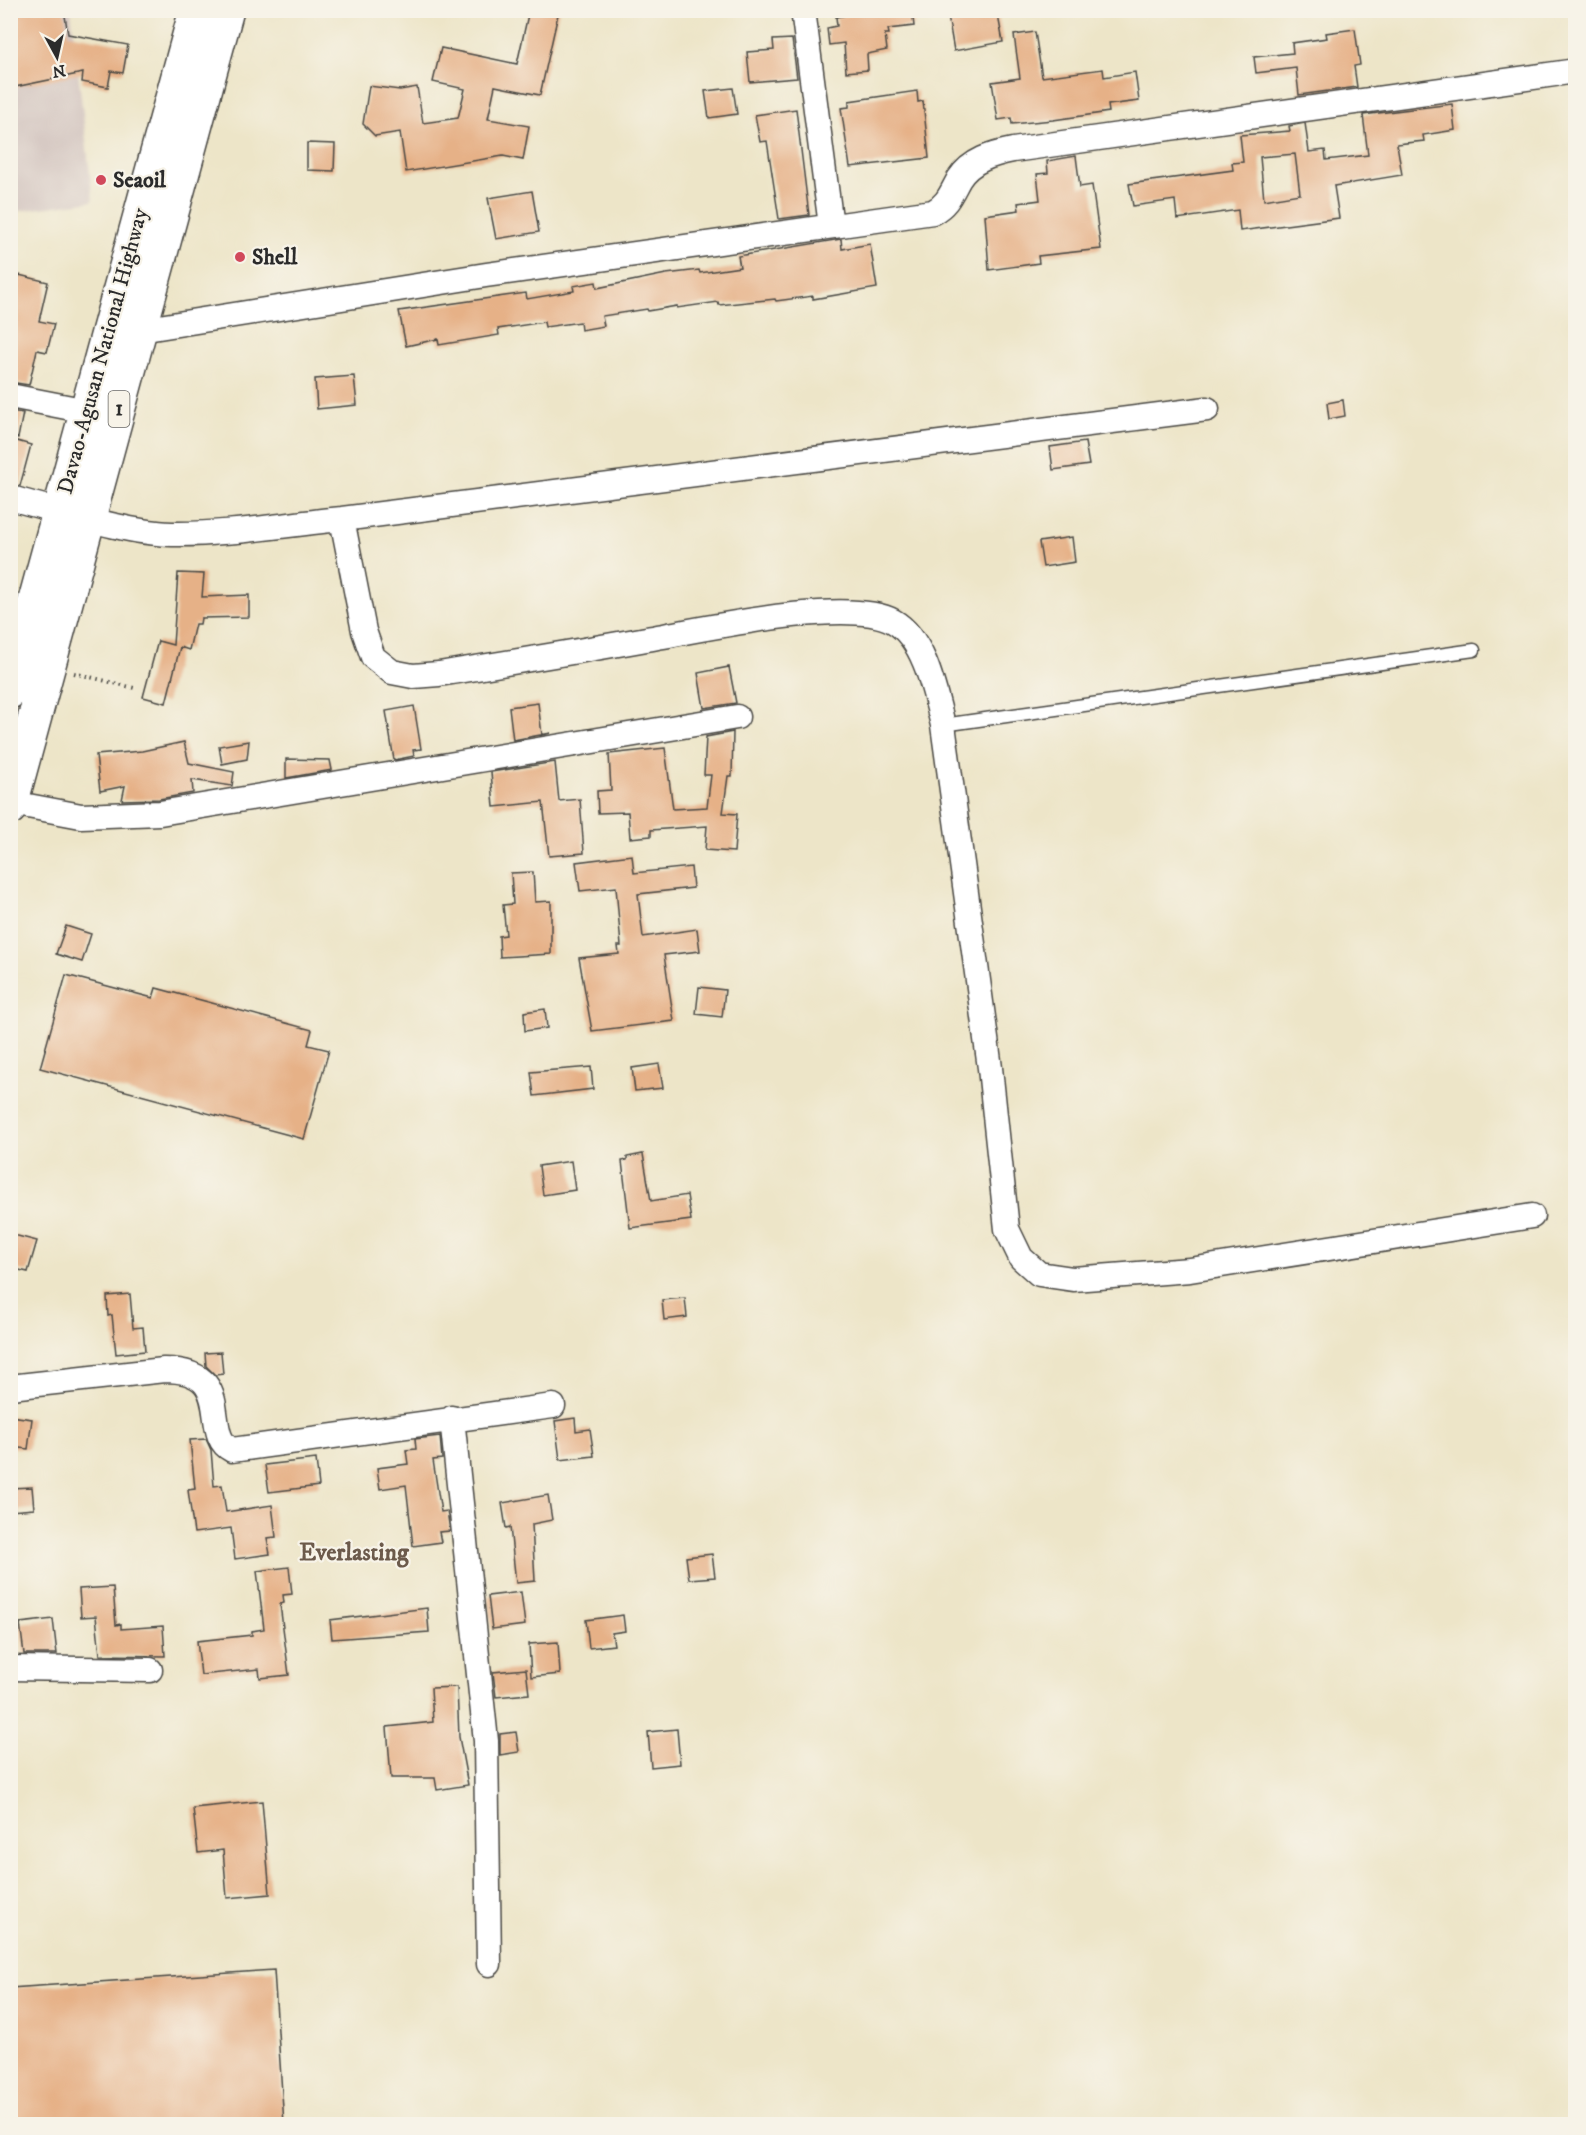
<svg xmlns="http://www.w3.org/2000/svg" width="1586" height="2135" viewBox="0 0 1586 2135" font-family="'IM FELL DW Pica',serif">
	<rect width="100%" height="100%" fill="#f7f3e8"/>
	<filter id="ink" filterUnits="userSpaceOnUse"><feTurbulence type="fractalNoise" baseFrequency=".0167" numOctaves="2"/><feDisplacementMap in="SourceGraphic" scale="12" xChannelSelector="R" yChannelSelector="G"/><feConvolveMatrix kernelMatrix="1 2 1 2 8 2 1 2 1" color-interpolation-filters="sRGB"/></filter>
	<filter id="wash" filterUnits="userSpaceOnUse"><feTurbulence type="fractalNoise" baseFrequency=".008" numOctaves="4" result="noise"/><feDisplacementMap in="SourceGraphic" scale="24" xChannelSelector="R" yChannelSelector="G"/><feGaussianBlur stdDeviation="1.35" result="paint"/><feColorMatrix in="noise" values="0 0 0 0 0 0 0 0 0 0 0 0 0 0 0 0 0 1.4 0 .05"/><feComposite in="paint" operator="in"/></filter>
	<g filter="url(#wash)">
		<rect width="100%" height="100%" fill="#ede5c8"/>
		<path fill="#cfc0bb" d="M10 11H71L93 201 11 212Z"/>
		<g id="blocks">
			<path fill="#e6b187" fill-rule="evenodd" d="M10 10H64L68 34 128 45 123 73 111 71 108 87 82 82 83 73 10 88Z
				M529 10H559L540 95 495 86 488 119 529 126 523 160 503 156 406 172 400 132 375 136 363 124 369 86 400 90 417 87 423 123 458 118 465 89 433 82 441 48 517 64Z
				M873 10H912L914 26 888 29 889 34H885L887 50 867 54 868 70 846 72 844 43 829 45 827 28 837 26 836 17Z
				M947 10H997L1003 42 954 51Z
				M1355 29 1360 65 1354 66 1357 87 1299 95 1296 68 1256 73 1254 57 1293 53 1292 43 1327 38 1326 33Z
				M1035 32 1042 77 1103 69 1104 77 1135 72 1139 101 1108 105 1109 112 1053 120 1012 124 1011 118 998 120 992 82 1020 78 1014 35Z
				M792 39 797 78 750 82 747 52 774 50 773 40Z
				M733 88 737 114 709 118 705 91Z
				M917 91 918 102 923 101 929 158 850 167 841 108 849 107V101Z
				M1452 104 1455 130 1423 135 1424 141 1397 144 1402 175 1334 186 1339 218 1240 231 1238 210 1177 219 1175 200 1133 206 1129 184 1233 170 1232 163 1243 162 1240 135 1290 131 1289 126 1305 123 1309 152 1325 150 1326 160 1368 155 1363 115ZM1295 154 1300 194 1264 200 1260 157Z
				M796 109 809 215 779 219 767 141 760 142 755 115Z
				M307 143 335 144 334 171 307 170Z
				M1076 156 1080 187 1092 185 1101 249 1038 256 1039 263 989 270 985 215 1019 210 1018 203 1040 200 1037 174 1048 173 1047 161Z
				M532 191 539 232 496 239 488 198Z
				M841 239 842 249 870 244 877 288 813 299V296L776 301 775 299 719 305 718 302 677 308V306L648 311 647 309 602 316 604 326 581 330 580 322 545 327 544 322 498 329 499 335 439 345 438 339 406 346 399 311 526 293 527 299 574 291 573 286 596 282 597 288 666 274 699 270 700 273 740 267 738 256Z
				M19 275 48 282 39 321 54 324 47 352 37 350 29 385 10 382V313Z
				M354 376 357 405 317 409 315 379Z
				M1343 400 1345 416 1329 419 1327 403Z
				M10 411 23 413 18 438 10 437Z
				M10 439 31 445 20 486 10 484Z
				M1085 442 1089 465 1053 470 1050 447Z
				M1072 537 1075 562 1043 567 1039 542Z
				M178 573 204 574 202 597 249 595V617L201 618 200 624H195L189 650 180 647 166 703 143 697 158 641 173 645Z
				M729 667 736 703 704 708 698 673Z
				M538 703 542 735 551 733 513 740 509 707Z
				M414 706 421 749 413 750 414 756 394 760 386 711Z
				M733 732 732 776H728L723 813 737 814 734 852 705 850 707 826 651 830V836L630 838 628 812 598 813 597 791 611 790 609 754 665 748 673 809 707 807 711 775H704L706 737Z
				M249 741 247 759 222 764 219 746Z
				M184 742 189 763 234 772 232 786 192 780 193 793 159 799 122 800 125 786 100 791 96 755 142 751Z
				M286 759 330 760 332 770 286 778Z
				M555 762 559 801 580 799 584 853 549 856 543 802 494 807 491 772Z
				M632 855 634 873 691 867 693 888 638 894 643 937 697 929 700 951 664 955 674 1021 592 1031 579 958 619 954 618 946H621L616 887 580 891 576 862Z
				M533 872 535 902 551 901V954L500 957 499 936 506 935 503 905 513 904 511 873Z
				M66 926 91 934 82 962 56 954Z
				M66 975 153 998 156 988 312 1030 308 1045 329 1050 304 1139 40 1068Z
				M699 987 725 990 722 1017 696 1014Z
				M545 1009 547 1028 525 1031 524 1012Z
				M659 1064 663 1088 635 1091 632 1068Z
				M591 1067 593 1089 534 1096 531 1072Z
				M643 1154 651 1201 687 1195 691 1220 630 1228 622 1161 627 1160V1157Z
				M571 1161 575 1190 543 1195 539 1166Z
				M10 1234 37 1241 28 1272 10 1268Z
				M130 1294 133 1328 143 1327 145 1351 116 1354 112 1315 108 1316 107 1296Z
				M685 1298 687 1317 664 1320 662 1300Z
				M221 1352 223 1374 215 1375 206 1366 205 1353Z
				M10 1416 32 1419 28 1449 10 1447Z
				M575 1418 576 1431 590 1429 594 1456 560 1460 555 1421Z
				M440 1436 442 1459 433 1460 441 1512 447 1511 450 1531 439 1532 441 1542 413 1546 406 1485 380 1489 377 1468 408 1464 406 1450 416 1449 415 1439Z
				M206 1439 211 1450 214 1486 222 1485 226 1512 272 1505 276 1537 267 1538 270 1554 235 1559 231 1528 194 1533 188 1490 195 1489 190 1440Z
				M316 1459 319 1486 269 1492 265 1465Z
				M32 1487 34 1509 10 1511V1488Z
				M548 1495 552 1520 532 1524 535 1581 516 1583 510 1527 506 1528 502 1503Z
				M712 1554 715 1577 689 1579 686 1557Z
				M289 1567 292 1594 283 1595 284 1603 280 1604 289 1675 260 1678 259 1669 201 1675 197 1641 252 1635V1631L264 1629 257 1571Z
				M113 1587 116 1625 121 1624V1629L163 1626 165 1656 100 1655 96 1616 81 1617 79 1589Z
				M521 1592 525 1625 492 1629 488 1596Z
				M427 1608 429 1632 332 1639 330 1620Z
				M623 1615 625 1631 612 1633 614 1645 589 1648 586 1620Z
				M53 1619 57 1654H24L20 1623Z
				M558 1642 560 1674 531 1677 529 1644Z
				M526 1669 529 1694 496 1697 493 1672Z
				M457 1687 459 1737 468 1785 437 1790 435 1778H391L387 1727 433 1722 431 1688Z
				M677 1729 680 1764 651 1767 648 1732Z
				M516 1732 519 1752 500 1755V1734Z
				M262 1801 270 1894 227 1898 223 1850 198 1853 193 1808Z
				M274 1970 284 2124H10V1988Z"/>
		</g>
	</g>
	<g filter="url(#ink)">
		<use href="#blocks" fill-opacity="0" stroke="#484743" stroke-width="1.5"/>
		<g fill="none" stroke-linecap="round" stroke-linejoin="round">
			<g stroke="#484743" stroke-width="15">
				<path id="lane" d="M943 725 1474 650"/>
			</g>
			<g stroke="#484743" stroke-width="27">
				<path id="street" d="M803 10 831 226
					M128 327 140 330 486 275 933 212C948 204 951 193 959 179 971 160 993 154 1013 150L1576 71
					M10 396 87 411
					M10 498C58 510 125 533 172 534 228 535 287 524 342 519L1207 409
					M342 519 364 631 373 657 392 672 413 676 439 674C507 663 574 652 641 640 696 631 847 596 893 621 925 639 935 693 943 725L990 1068 1007 1229 1021 1258 1039 1274 1073 1279 1190 1270 1532 1216
					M12 803 81 816 160 813 737 717
					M10 1387 164 1370C239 1370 199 1434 232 1450L553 1406
					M452 1418 486 1741 489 1964
					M10 1668 150 1670"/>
			</g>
			<g stroke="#484743" stroke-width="36">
				<path id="highway" d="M10 692 196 10
					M10 808 227 10"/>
			</g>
			<path stroke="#484743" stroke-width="4" stroke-dasharray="1.5 4.5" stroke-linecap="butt" d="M74 673 134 688"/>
			<use href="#lane" stroke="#fff" stroke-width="12"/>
			<use href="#street" stroke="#fff" stroke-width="24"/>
			<use href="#highway" stroke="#fff" stroke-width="33"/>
		</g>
	</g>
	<g fill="#d1495b" stroke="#f7f3e8" stroke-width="2">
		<circle cx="101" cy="180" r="6"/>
		<circle cx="240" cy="257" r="6"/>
	</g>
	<g text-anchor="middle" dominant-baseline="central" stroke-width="4.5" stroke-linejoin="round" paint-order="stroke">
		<rect fill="#f7f3e8" stroke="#686764" stroke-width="1.5" x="108.5" y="391" width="21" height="36" rx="4.5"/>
		<g font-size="21" font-weight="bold" fill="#2b2b2b">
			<text x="119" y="409">1</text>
		</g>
		<g font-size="22" font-weight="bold" fill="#2b2b2b" stroke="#f7f3e8" text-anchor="start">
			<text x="113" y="180">Seaoil</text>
			<text x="252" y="257">Shell</text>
		</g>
		<g font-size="22" fill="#2b2b2b" stroke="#f7f3e8">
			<text transform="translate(103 351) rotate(-75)">Davao-Agusan National Highway</text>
		</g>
		<g font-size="24" font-weight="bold" fill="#6c5a4b" stroke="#f7f3e8">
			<text x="354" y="1553">Everlasting</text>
		</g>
	</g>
	<rect width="1586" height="2135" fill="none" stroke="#f7f3e8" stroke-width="36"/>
	<g transform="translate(57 57) rotate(172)" stroke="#f7f3e8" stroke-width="4.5" paint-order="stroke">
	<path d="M0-4.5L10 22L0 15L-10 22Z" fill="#2b2b2b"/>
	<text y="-9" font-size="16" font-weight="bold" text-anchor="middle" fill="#2b2b2b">N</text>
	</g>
</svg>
